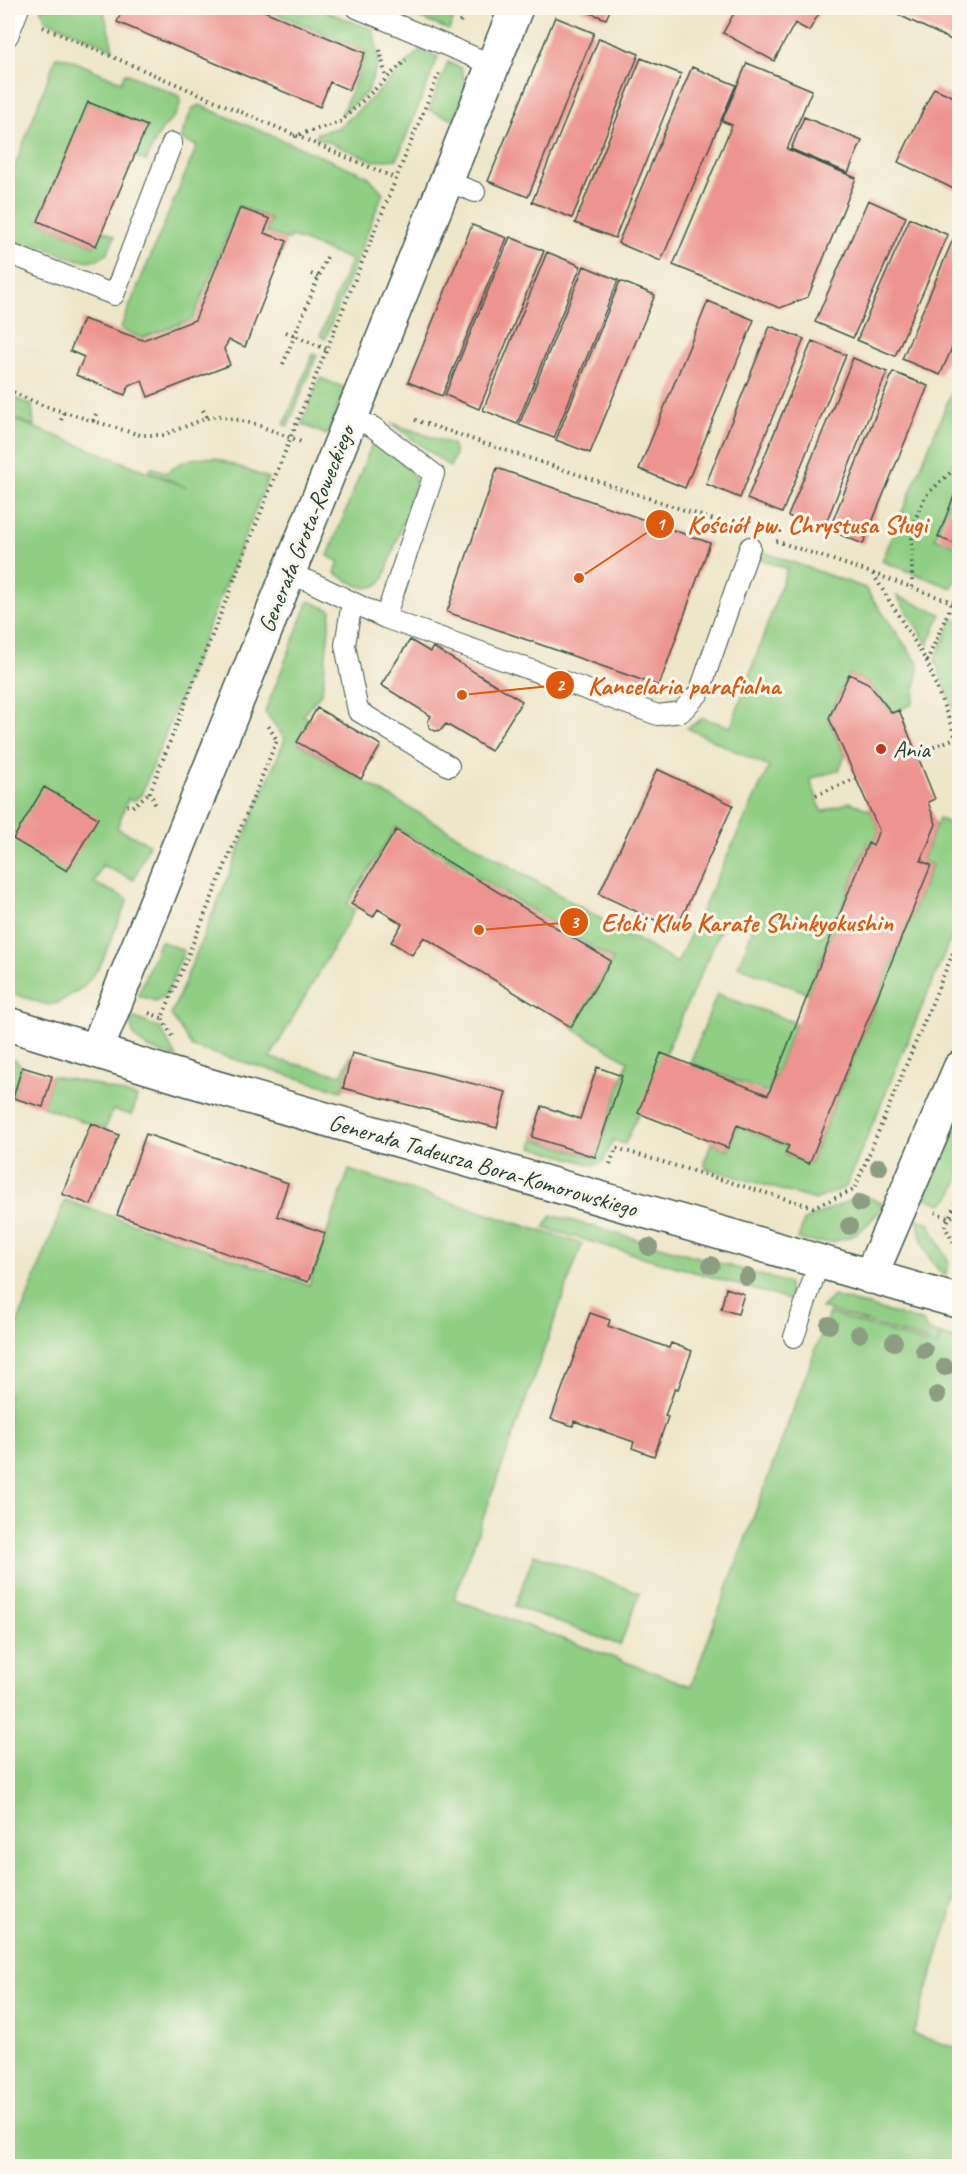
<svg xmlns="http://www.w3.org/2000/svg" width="967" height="2174" viewBox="0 0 967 2174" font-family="Caveat,sans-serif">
	<rect width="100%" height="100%" fill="#fbf7ec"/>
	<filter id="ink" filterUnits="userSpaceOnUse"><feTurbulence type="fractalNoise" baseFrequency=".0167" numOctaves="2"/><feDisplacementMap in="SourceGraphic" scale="12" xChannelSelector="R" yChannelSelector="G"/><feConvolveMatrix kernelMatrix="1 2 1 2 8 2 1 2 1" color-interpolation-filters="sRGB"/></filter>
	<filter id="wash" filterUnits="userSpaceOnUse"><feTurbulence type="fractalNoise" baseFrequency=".008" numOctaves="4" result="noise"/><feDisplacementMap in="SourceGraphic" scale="24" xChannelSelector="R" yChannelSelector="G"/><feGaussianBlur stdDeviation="1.35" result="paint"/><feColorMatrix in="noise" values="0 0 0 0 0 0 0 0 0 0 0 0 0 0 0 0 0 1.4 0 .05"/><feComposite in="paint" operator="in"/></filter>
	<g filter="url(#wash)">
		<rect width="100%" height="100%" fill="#eee6c9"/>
		<path fill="#90ce84" stroke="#58865c" stroke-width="1.5" d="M40 8H103L113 49 46 20Z
			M267 8H318L373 30 379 60 367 92 341 115 367 52 266 9Z
			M395 8H458L449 30Z
			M420 50 438 57 397 159 374 161 316 137 317 133 340 127 372 98Z
			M56 57 67 58 121 82 125 73 179 96C184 114 167 121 159 134 154 142 150 152 146 161L133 156 146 126 88 102 38 221 95 246 102 230 115 236C112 241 110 249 107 253 91 272 53 250 35 243L32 250 8 239V185Z
			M448 62 461 68 467 87 454 120 429 110Z
			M199 105 368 176 383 193 325 339 320 336 351 260 291 236 289 240 266 232 271 219 239 206 193 319 142 338 120 329 197 146 180 139 192 109Z
			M313 354 317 355 288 426 284 425Z
			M959 374V480L935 538 959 547V569L952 588 882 561Z
			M320 378 345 388 327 435 302 424Z
			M8 395 32 405 34 426 8 416Z
			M8 417 186 487 149 471 151 467 167 473C180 460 197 456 215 458L268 478 141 795 133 801 128 799 117 828 149 844 134 880 102 865 94 883 128 899 100 966 83 987 58 1003 48 1005 8 992Z
			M391 423 452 444 455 454 450 467Z
			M372 444C388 448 412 466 416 483L384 578C370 598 351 582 335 573L339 562 328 556Z
			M760 551 865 588 919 665 913 704 892 713 869 683 849 674 828 718 845 756 839 770 810 779 822 812 850 802 870 810 879 830 873 845 867 843 808 993 738 966 753 929 726 917 625 1144 613 1140 603 1162 593 1165 532 1147 534 1139 596 1158 628 1061 572 1028 613 960 396 827 347 905 355 909 270 1058 341 1075 352 1053 342 1091 192 1047 171 1015 285 739 265 712 309 601 331 610 322 692 303 715 310 720 298 743 677 963 769 767 687 728 703 718 731 727 787 569 759 559Z
			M897 596 941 614 928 645Z
			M953 619 959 621V724L935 660Z
			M939 818 959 830V919L846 1187 815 1200 706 1168 704 1162 712 1143 728 1150 738 1126 787 1146 785 1154 810 1164 932 865 922 860Z
			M160 941 184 951 166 995 155 1001 138 995Z
			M717 994 796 1023 768 1093 690 1063Z
			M130 1016 160 1028 177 1058C152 1050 130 1047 130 1016Z
			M8 1058 15 1060 22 1067 13 1098 8 1096Z
			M52 1076 89 1083 137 1097 132 1115 113 1110 105 1129 43 1107Z
			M955 1124 959 1126C960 1150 966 1191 941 1204L924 1197Z
			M349 1170 582 1244 454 1599 691 1686 829 1313 937 1347 941 1335 959 1340V1889L913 2034 959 2049V2166H8V1348L65 1200 309 1285Z
			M863 1195 884 1204C862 1237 837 1249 798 1239L804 1220Z
			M552 1215 789 1283 790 1300 544 1228Z
			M918 1219 930 1224 949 1263 945 1276C927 1260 920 1243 918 1219Z
			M833 1296 923 1322 928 1331 940 1335 937 1344 821 1308Z
			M534 1554 640 1593 620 1645 515 1606Z"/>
		<g id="blocks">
			<path fill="#ed9490" d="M123 8H257L365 53 349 90 330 82 320 107 117 22Z
				M577 8H611L606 19Z
				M737 8H822L809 31 795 23 774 61 723 33Z
				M884 8H960V44Z
				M555 17 594 33 528 197 488 181Z
				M599 38 639 54 572 218 532 202Z
				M641 58 681 74 615 238 575 223Z
				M747 63 812 90 787 149 856 178 808 297 780 308 673 265 732 125 722 121Z
				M692 67 736 85 661 261 618 243Z
				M934 88 956 98 960 92V192L898 162Z
				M88 102 147 126 96 246 38 221Z
				M804 117 862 141 848 173 791 149Z
				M868 200 906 217 853 338 815 322Z
				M240 208 270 219 264 233 287 241 245 347 229 340 224 349 230 365 148 397 142 381 129 385 125 395 76 375 84 357 70 351 83 319 143 340 195 320Z
				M910 218 948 235 895 356 857 340Z
				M472 225 507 238 442 396 408 382Z
				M510 237 544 251 479 409 445 395Z
				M954 237 960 239V330L940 375 902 359Z
				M547 252 581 266 517 424 483 410Z
				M584 266 618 280 554 438 519 425Z
				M620 281 655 295 590 453 556 440Z
				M708 301 754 320 685 488 639 469Z
				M770 326 804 339 740 498 706 484Z
				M812 341 846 355 782 513 747 499Z
				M853 358 887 372 823 530 788 516Z
				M893 372 928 386 863 544 829 530Z
				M497 468 710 543 659 686 447 612Z
				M959 483H960V546L938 537Z
				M410 640 430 652 433 647 522 701 491 751 446 724 441 730 435 731 429 727 428 721 431 716 381 685Z
				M849 674 868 683 892 713 899 710 935 799 928 802 936 824 921 861 931 865 809 1164 785 1153 789 1146 737 1125 728 1148 638 1113 661 1053 768 1095 868 843 873 846 879 830 829 718Z
				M317 708 381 745 361 779 297 742Z
				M657 769 733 805 676 930 599 894Z
				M44 787 98 818 67 871 13 839Z
				M396 830 611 961 571 1027 424 937 412 955 391 942 402 924 378 909 373 917 351 904Z
				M352 1053 506 1092 497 1128 343 1088Z
				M22 1067 52 1076 43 1107 13 1098Z
				M597 1067 622 1076 595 1157 532 1137 542 1106 580 1119Z
				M91 1123 119 1135 91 1205 62 1194Z
				M146 1134 288 1183 277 1216 325 1233 308 1282 117 1215Z
				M726 1288 744 1294 738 1314 721 1309Z
				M590 1313 610 1320 608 1326 669 1348 671 1343 692 1351 678 1389 675 1388 665 1416 668 1417 654 1456 632 1448 634 1442 574 1421 573 1426 551 1419Z"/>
		</g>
	</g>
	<g filter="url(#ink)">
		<use href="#blocks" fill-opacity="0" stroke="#3e564a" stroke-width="1.5"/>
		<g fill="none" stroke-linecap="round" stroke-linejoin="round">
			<g stroke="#3e564a" stroke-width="22">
				<path id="service" d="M357 8 493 65
					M8 36 19 8
					M446 181 475 192
					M8 253 114 295 172 143
					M351 418 373 427 434 474 385 618
					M288 574 311 582 385 618 658 715 681 712 699 693 750 547
					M352 602 345 645 358 711 449 766
					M794 1337 819 1262"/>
			</g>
			<g stroke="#3e564a" stroke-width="36">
				<path id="minor" d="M8 1024 190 1080 960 1302
					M96 1051 516 8
					M870 1277 960 1068"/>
			</g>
			<path stroke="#3e564a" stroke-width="4" stroke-dasharray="1.5 4.5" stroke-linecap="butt" d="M460 22 466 8
				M43 27 395 178
				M380 50 386 78
				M294 136 340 122 406 60
				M311 274 318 277
				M286 332 326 349
				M283 364 328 254
				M8 390 44 406 140 435H163L207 418 220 416 255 424 304 443
				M203 410 207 418
				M61 420 64 412
				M415 420 732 526
				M93 421 97 412
				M776 541 872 573 960 605
				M873 574 927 662 960 749
				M912 587V527L925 496 960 464
				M927 661 952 603
				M917 754 960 736
				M816 795 857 778
				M155 804 150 792 278 469 439 73
				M127 805 132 807 150 792
				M149 1013 162 1018
				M172 1036 162 1018 277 740 267 724
				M610 1164 616 1148 813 1207 854 1190 960 936
				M960 1192 945 1227 957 1248 960 1249
				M935 1212 948 1218 960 1213"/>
			<use href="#service" stroke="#fff" stroke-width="20"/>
			<use href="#minor" stroke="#fff" stroke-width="33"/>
		</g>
		<g fill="#8c9d82">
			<circle cx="879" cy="1167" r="9"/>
			<circle cx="860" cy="1203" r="9"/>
			<circle cx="849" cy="1226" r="9"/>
			<circle cx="649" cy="1247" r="9"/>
			<circle cx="711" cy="1265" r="9"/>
			<circle cx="747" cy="1277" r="9"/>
			<circle cx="829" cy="1325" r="9"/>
			<circle cx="859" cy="1334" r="9"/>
			<circle cx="894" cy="1342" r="9"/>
			<circle cx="924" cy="1350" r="9"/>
			<circle cx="945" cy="1367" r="9"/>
			<circle cx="937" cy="1395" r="9"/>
		</g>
	</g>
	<circle fill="#c8321e" stroke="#fbf7ec" stroke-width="2" cx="881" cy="749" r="6"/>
	<g text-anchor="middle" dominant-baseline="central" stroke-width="6" stroke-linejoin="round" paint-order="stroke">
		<g font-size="24" fill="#1f3d34" stroke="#fbf7ec">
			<text transform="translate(306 529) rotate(-68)">Generała Grota-Roweckiego</text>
			<text transform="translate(483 1165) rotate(16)">Generała Tadeusza Bora-Komorowskiego</text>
		</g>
		<g font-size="24" fill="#1f3d34" stroke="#fbf7ec" text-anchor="start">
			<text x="893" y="749">Ania</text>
		</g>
	</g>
	<path fill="none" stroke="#de580e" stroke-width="2" d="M579 578L660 524M462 695L560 685M479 930L574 922"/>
	<g fill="#de580e" stroke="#fbf7ec" stroke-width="2">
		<circle cx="579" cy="578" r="6"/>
		<circle cx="462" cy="695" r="6"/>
		<circle cx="479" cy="930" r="6"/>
		<circle cx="660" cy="524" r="15"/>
		<circle cx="560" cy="685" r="15"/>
		<circle cx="574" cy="922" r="15"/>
	</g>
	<g font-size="18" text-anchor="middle" font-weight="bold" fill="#fff">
		<text x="660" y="530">1</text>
		<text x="560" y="691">2</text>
		<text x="574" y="928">3</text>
	</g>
	<g font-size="26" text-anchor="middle" font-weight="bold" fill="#de580e" stroke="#fbf7ec" stroke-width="6" stroke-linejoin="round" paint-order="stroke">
		<text x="807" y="533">Kościół pw. Chrystusa Sługi</text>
		<text x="684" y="694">Kancelaria parafialna</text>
		<text x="747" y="931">Ełcki Klub Karate Shinkyokushin</text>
	</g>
	<rect width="967" height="2174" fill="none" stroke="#fbf7ec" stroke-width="30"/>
</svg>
